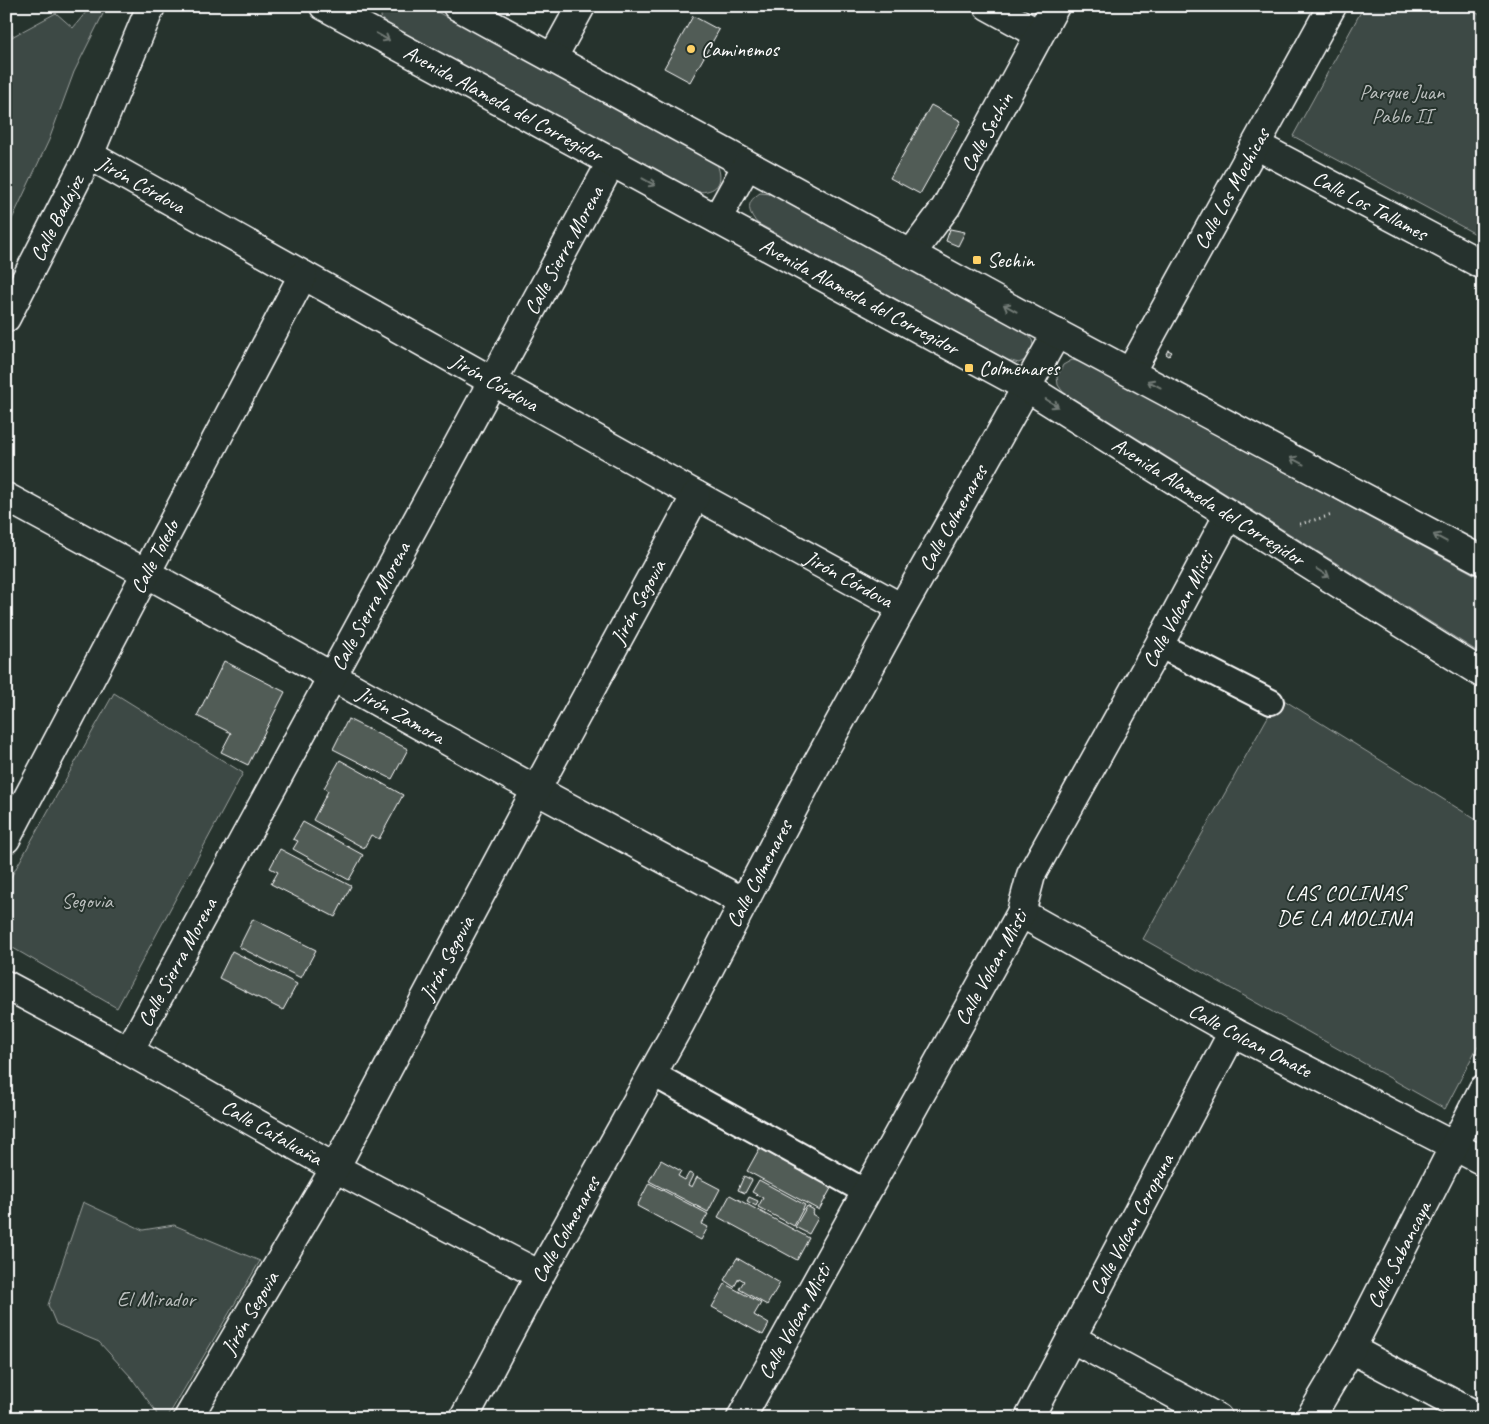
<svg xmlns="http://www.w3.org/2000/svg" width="1489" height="1424" viewBox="0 0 1489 1424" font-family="Caveat,sans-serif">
	<rect width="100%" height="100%" fill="#26332d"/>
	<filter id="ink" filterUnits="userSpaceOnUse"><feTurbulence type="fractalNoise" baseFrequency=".02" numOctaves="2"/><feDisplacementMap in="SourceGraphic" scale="10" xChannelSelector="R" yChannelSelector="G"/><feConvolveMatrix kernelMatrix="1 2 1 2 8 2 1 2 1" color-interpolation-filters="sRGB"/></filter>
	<g filter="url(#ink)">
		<path fill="#3e4944" stroke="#9ea4a2" d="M91 6H107L74 72 49 140 6 232V40L56 13 73 28Z
			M382 6H426L595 96 717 164C725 184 716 192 697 192L387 24 381 17Z
			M1364 6H1464L1483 16V238L1293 136Z
			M760 193 771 194 1026 332 1032 340 1034 349 1029 358 1019 363 1007 360 757 223C747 210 746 202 760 193Z
			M1072 360 1081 362 1483 579V655L1063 392 1058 385 1057 377 1063 365Z
			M114 693 243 773 117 1008 6 944V886Z
			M1279 697 1483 824V1036L1445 1109 1143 939Z
			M83 1202 143 1230 174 1225 260 1261 167 1418H157L156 1412 131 1377 99 1342 56 1324 48 1305Z"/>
		<path fill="#515c57" stroke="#fff" d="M693 16 719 30 690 82 664 68Z
			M931 105 961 121 920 194 890 178Z
			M950 229 965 232 958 246 946 241Z
			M1168 350 1172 352 1169 356 1166 354Z
			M224 661 285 692 248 765 221 752 231 733 197 716Z
			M348 719 408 749 392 779 333 749Z
			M340 760 403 795 379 839 371 835 364 848 313 820 328 791 324 788Z
			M303 822 363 855 349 880 293 849 298 841 293 839Z
			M280 849 351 886 335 917 271 884 278 872 270 868Z
			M253 919 316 950 301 978 239 947Z
			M232 951 297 984 283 1010 219 978Z
			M762 1144 834 1183 819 1210 747 1171Z
			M661 1160 681 1171 678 1176 685 1180 689 1173 693 1175 688 1185 692 1187 697 1177 720 1189 708 1212 649 1181Z
			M744 1176 752 1180 745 1193 738 1190Z
			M759 1180 805 1205 794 1226 758 1207 763 1198 752 1192Z
			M649 1183 708 1214 702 1224 708 1227 701 1240 637 1206Z
			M730 1195 809 1238 797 1260 718 1217Z
			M749 1197 758 1201 756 1206 747 1201Z
			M807 1206 814 1210 812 1214 818 1218 809 1234 795 1227Z
			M737 1258 780 1283 767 1305 739 1289 744 1281 739 1278 734 1287 724 1280Z
			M725 1284 761 1303 754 1315 769 1324 763 1335 712 1307Z"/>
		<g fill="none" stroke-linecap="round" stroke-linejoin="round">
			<g stroke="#fff" stroke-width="28">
				<path id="pedestrian" d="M1159 645 1271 702
					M653 1074 866 1192"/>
			</g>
			<g stroke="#fff" stroke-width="31">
				<g id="minor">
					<path d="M988 6 1039 34"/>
					<path d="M553 57 581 6"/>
					<path id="s1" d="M1256 145 1483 265"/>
					<path id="s2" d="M89 155 696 495 902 608"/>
					<path id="s3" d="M911 254 946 207 1055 6"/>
					<path id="s4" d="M6 318 89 155 151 6"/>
					<path id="s5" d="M1131 371 1332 6"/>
					<path id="s6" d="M6 497 146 573 536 790 744 902"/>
					<path id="s7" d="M6 839 303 275"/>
					<path id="s8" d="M1021 913 1233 1032 1483 1161"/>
					<path id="s9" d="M6 985 129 1051 335 1168 540 1275"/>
					<path id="s10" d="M129 1051 612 161"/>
					<path d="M1071 1338 1218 1418"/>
					<path d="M1351 1349 1481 1418"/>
					<path id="s11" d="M188 1418 335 1168 536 790 696 495"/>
					<path id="s12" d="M464 1418 540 1275 680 1024 807 782 902 608 1057 333"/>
					<path id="s13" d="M741 1418 1021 913 1031 875 1159 645 1229 514"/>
					<path id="s14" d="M1029 1418 1233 1032"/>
					<path id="s15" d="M1310 1418 1351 1349 1483 1089"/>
				</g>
			</g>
			<g stroke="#fff" stroke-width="31">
				<g id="secondary">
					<path id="s16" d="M324 6 1028 388 1483 674"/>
					<path d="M457 6 1028 318 1483 561"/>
					<path d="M717 219 747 165"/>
				</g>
			</g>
			<path stroke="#fff" stroke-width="3" stroke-dasharray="1 4" stroke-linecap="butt" d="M1300 524 1332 515"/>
			<use href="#pedestrian" stroke="#26332d" stroke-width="24"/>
			<use href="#minor" stroke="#26332d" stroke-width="28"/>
			<use href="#secondary" stroke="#26332d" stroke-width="28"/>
		</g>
		<defs><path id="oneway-shaft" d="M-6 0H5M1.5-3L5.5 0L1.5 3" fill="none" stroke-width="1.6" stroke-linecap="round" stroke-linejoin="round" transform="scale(1.25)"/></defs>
		<g stroke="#727a76">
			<use href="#oneway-shaft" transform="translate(383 37) rotate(29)"/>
			<use href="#oneway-shaft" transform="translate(649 182) rotate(29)"/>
			<use href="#oneway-shaft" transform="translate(1010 308) rotate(-151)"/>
			<use href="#oneway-shaft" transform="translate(1154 384) rotate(-152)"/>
			<use href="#oneway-shaft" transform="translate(1052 403) rotate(32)"/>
			<use href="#oneway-shaft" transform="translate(1297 461) rotate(-152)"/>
			<use href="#oneway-shaft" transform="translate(1440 538) rotate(-152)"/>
			<use href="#oneway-shaft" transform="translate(1323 573) rotate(32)"/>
		</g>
	</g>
	<g fill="#ffd166" stroke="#26332d" stroke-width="2">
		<circle cx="691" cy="49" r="5"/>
		<rect x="972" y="255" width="10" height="10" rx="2.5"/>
		<rect x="964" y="363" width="10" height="10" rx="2.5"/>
	</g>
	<g text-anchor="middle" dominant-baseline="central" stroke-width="4" stroke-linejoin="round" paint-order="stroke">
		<g font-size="21" fill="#fff" stroke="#26332d" text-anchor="start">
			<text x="701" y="49">Caminemos</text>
			<text x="987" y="260">Sechin</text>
			<text x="979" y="368">Colmenares</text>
		</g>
		<g font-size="21" fill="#bbbfbe" stroke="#26332d">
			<text x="1402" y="92">Parque Juan<tspan x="1402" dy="24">Pablo II</tspan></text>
			<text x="87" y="901">Segovia</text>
			<text x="156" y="1299">El Mirador</text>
		</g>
		<g font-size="21" fill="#fff" stroke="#26332d">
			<text stroke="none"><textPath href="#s16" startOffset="204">Avenida Alameda del Corregidor</textPath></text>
			<text stroke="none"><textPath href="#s3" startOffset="144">Calle Sechin</textPath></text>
			<text stroke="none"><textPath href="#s2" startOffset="60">Jirón Córdova</textPath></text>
			<text stroke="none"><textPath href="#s5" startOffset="208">Calle Los Mochicas</textPath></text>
			<text stroke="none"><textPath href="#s1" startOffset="129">Calle Los Tallames</textPath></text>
			<text stroke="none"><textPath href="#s4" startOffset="112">Calle Badajoz</textPath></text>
			<text stroke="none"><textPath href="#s10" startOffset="911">Calle Sierra Morena</textPath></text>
			<text stroke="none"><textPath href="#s16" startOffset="609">Avenida Alameda del Corregidor</textPath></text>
			<text stroke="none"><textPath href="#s2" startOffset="465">Jirón Córdova</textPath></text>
			<text stroke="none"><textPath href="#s16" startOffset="1014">Avenida Alameda del Corregidor</textPath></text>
			<text stroke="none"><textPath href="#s12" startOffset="1024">Calle Colmenares</textPath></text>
			<text stroke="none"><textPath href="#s7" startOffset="319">Calle Toledo</textPath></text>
			<text stroke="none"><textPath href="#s2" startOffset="870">Jirón Córdova</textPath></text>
			<text stroke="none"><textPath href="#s11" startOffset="932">Jirón Segovia</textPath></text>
			<text stroke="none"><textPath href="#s10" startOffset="506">Calle Sierra Morena</textPath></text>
			<text stroke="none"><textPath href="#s13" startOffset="920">Calle Volcan Misti</textPath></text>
			<text stroke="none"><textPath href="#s6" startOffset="451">Jirón Zamora</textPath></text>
			<text stroke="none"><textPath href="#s12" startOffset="619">Calle Colmenares</textPath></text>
			<text stroke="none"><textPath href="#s11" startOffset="528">Jirón Segovia</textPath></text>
			<text stroke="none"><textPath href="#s10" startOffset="101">Calle Sierra Morena</textPath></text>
			<text stroke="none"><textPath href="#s13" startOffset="515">Calle Volcan Misti</textPath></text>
			<text stroke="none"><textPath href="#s8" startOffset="262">Calle Colcan Omate</textPath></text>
			<text stroke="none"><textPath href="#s9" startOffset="304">Calle Cataluaña</textPath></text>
			<text stroke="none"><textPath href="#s14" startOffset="219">Calle Volcan Coropuna</textPath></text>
			<text stroke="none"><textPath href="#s12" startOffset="214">Calle Colmenares</textPath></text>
			<text stroke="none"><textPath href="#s15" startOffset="186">Calle Sabancaya</textPath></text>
			<text stroke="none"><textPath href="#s11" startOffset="122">Jirón Segovia</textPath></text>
			<text stroke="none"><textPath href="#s13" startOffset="110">Calle Volcan Misti</textPath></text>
		</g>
		<g font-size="22" letter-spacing="1" fill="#fff" stroke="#26332d">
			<text x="1345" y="893">LAS COLINAS<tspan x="1345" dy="25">DE LA MOLINA</tspan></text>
		</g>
	</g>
	<rect width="1489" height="1424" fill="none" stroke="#26332d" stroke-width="25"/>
	<rect x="12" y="12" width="1464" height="1399" fill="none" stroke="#fff" stroke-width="2" filter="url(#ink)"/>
</svg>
